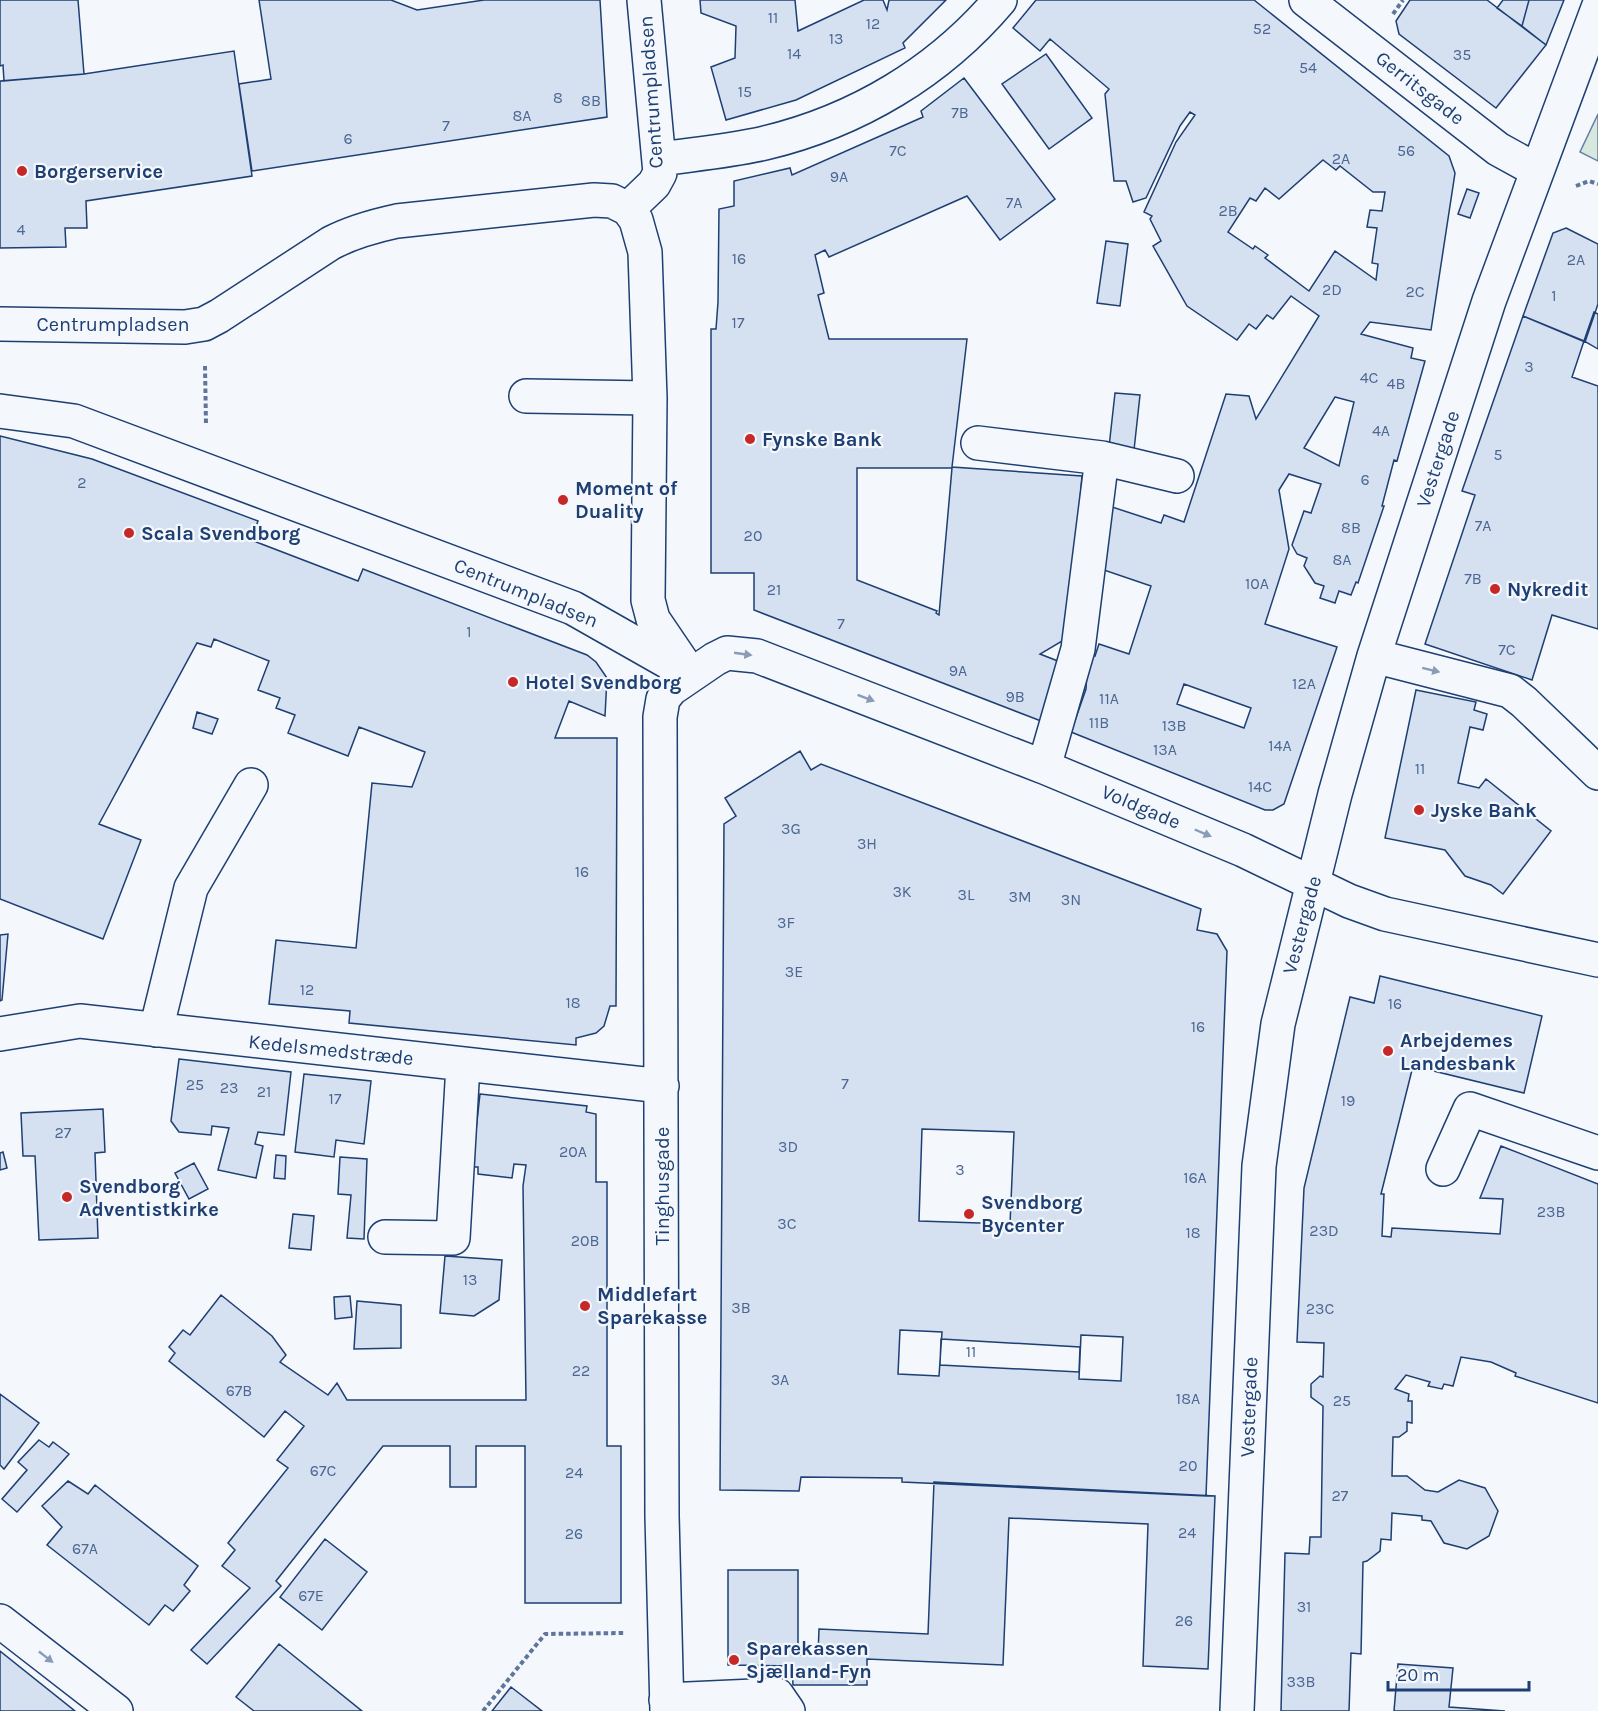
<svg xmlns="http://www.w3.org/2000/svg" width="1598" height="1711" viewBox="0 0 1598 1711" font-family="Karla,sans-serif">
	<rect width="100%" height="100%" fill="#f4f7fb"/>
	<path fill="#d7e8df" stroke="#687fa3" stroke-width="1.5" d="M1598 114V161L1580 152Z"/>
	<path fill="#d5e0f0" stroke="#1d3f73" stroke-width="1.5" fill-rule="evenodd" d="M0 0H78L84 74 4 81 3 65 0 66Z
		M259 0H391L417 10 484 0H600L607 117 252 171 239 84 271 79Z
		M700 0H795L798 31 864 0H883L887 10 889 0H946L903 43 905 48 796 100 726 120 711 67 735 58 736 26 701 13Z
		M1036 0H1254L1449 156 1455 173 1431 330 1370 322 1361 334 1413 348 1411 358 1425 361 1397 461 1394 460 1382 506H1384L1358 583 1356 582 1351 595 1339 591 1335 603 1320 598 1324 586 1315 583 1304 566 1307 558 1297 554 1292 545 1304 511 1311 513 1321 484 1289 474 1279 490 1289 549 1265 624 1337 647 1284 804 1273 810H1265L1071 732 1086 689 1088 654 1095 656 1099 644 1129 654 1151 586 1098 568 1103 504 1161 523 1164 515 1184 522 1226 394 1249 396 1256 419 1319 316 1291 296 1273 319 1267 315 1256 329 1249 324 1237 340 1187 306 1153 246 1161 241 1150 219 1152 216 1144 212 1176 142 1195 115 1190 112 1180 126 1146 198 1133 202 1126 181H1114L1105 94 1109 89 1050 39 1040 51 1013 28ZM1323 160 1336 170 1340 166 1373 192H1385L1382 211 1370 210 1367 227 1377 228 1372 263 1378 264 1376 280 1335 251 1309 291 1265 258 1268 255 1255 246 1253 249 1228 232 1250 198 1256 201 1265 188 1279 199ZM1335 397 1354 402 1339 466 1304 448ZM1184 684 1251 708 1244 728 1177 704Z
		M1410 0H1487L1546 45 1496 108 1399 34 1396 21Z
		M1503 0H1529L1522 26 1497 8Z
		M1529 0H1564L1546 45 1522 26Z
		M234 51 252 176 86 201 87 228H65L66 247 0 248V81L84 74Z
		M1046 54 1092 118 1049 149 1002 84Z
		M964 78 1055 199 1000 240 967 196 829 257 825 250 815 255 824 293 818 295 829 339H967L952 467 1082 476 1068 642 1062 641 1040 654 1063 663 1041 721 754 610V573H711V329H716L718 302 719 209 734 206V181L790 168 792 175 923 117 921 111ZM857 468H952L939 615 936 613 937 611 857 580Z
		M1467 189 1479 193 1470 218 1458 214Z
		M1566 228 1598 244V304L1585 342 1523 316 1553 233Z
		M1106 241 1128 244 1120 306 1097 303Z
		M1594 312 1598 314V349L1584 341Z
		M1523 316 1584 341 1572 377 1598 386V629L1552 615 1532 680 1425 644 1475 495 1462 491Z
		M1115 393 1140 395 1134 450 1109 447Z
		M0 436 92 459 258 521 251 540 358 581 363 569 587 655 596 662 607 678 605 716 569 701 555 738H617L616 1006H610L604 1026 596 1033 576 1038V1045L349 1023 350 1011 269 1004 276 940 356 948 372 783 412 787 425 752 359 727 348 756 288 733 295 715 276 708 280 698 258 690 269 661 214 639 211 647 197 643 99 824 141 840 103 939 0 899Z
		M1416 690 1476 702 1474 710 1487 714 1483 730 1470 727 1458 783 1479 788 1486 779 1551 831 1503 894 1491 885 1465 876 1445 850 1385 838Z
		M197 712 218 719 212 734 193 728Z
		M800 751 811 770 821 764 1201 909 1197 930 1217 934 1227 951 1206 1496 902 1482V1478L801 1477 799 1491 720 1490 724 824 736 816 725 798Z
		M8 934 2 1000 0 1001V935Z
		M1380 976 1542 1016 1524 1093 1413 1066 1381 1194H1384L1382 1236 1391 1237 1392 1228 1500 1234 1503 1199 1480 1198 1501 1146 1598 1184V1403L1515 1376 1516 1373 1491 1362 1461 1357 1453 1386 1444 1384 1442 1389 1428 1386 1430 1382 1406 1375 1395 1389 1409 1394 1408 1401H1412V1423L1407 1422V1431L1399 1437H1393L1392 1476H1407L1425 1490 1438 1492 1459 1480 1485 1488 1498 1511 1489 1536 1467 1549 1444 1543 1431 1521 1422 1520V1516L1392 1513 1391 1540 1381 1539 1380 1551 1367 1561 1363 1562 1361 1654 1351 1653 1349 1711H1281L1285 1553 1309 1554 1310 1537H1321L1323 1406 1311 1397V1384L1320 1376 1323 1377 1324 1343 1297 1342 1304 1188 1350 997 1374 1003Z
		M179 1059 291 1072 284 1135 258 1132 255 1144 263 1146 256 1178 218 1170 229 1128 212 1126 211 1135 179 1132 171 1121Z
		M304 1074 371 1081 364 1144 336 1140 334 1157 295 1152Z
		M480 1094 587 1106 586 1112 596 1114V1182H607V1446H621V1603H525V1446H476V1487H450V1446H383L276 1581 281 1586 207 1664 191 1650 250 1588 222 1566 235 1550 228 1543 288 1468 277 1460 304 1426 285 1411 264 1437 169 1361 175 1353 169 1347 183 1330 190 1335 221 1295 272 1336 286 1355 280 1362 328 1395 337 1383 347 1400H526L523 1186 526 1165 514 1164 512 1178 478 1174V1167H472Z
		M103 1109 105 1152 95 1153 98 1238 39 1240 35 1156H23L21 1113Z
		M922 1129 1014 1132 1010 1224 919 1221Z
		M3 1152 7 1168 0 1170V1153Z
		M276 1155 286 1156 285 1179 274 1178Z
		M340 1157 367 1159 364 1239 347 1238 351 1195 338 1194Z
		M194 1163 208 1189 189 1199 175 1173Z
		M293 1214 314 1216 311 1250 289 1248Z
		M445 1256 502 1260 499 1300 474 1316 440 1313Z
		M350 1296 352 1317 335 1319 334 1297Z
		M357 1301 401 1305V1348L354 1349Z
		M900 1330 942 1332 939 1376 898 1374Z
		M1081 1335 1123 1337 1121 1381 1079 1379Z
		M941 1339 1080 1347 1079 1372 940 1365Z
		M0 1394 39 1423 4 1469 0 1465Z
		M39 1440 49 1447 53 1442 69 1454 17 1512 2 1499 27 1470 18 1462Z
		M68 1481 88 1494 95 1485 198 1566 184 1585 190 1591 173 1611 165 1605 149 1625 47 1545 62 1527 42 1506Z
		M934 1482 1215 1496 1208 1669 1143 1666 1148 1524 1009 1518 1003 1665 867 1659V1685H793L792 1666 728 1665V1570H798V1655H818L819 1629 928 1634Z
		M325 1539 367 1572 322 1630 280 1597Z
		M279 1644 362 1711H254L236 1697Z
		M0 1651 75 1711H0Z
		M1398 1664 1453 1668 1449 1707 1505 1711H1394Z
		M511 1687 542 1711H492Z"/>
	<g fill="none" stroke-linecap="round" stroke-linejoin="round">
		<g stroke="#1d3f73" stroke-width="36">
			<path id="minor" d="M1306 0 1498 149 1536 170
				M660 159C695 154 730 151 765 143 857 121 939 72 1000 0
				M628 209 654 184 660 173 644 0
				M0 324 185 327 204 324 219 316 331 243C352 232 374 226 397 221L594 200 612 201 628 209 636 220 645 252 650 398 648 600 653 619 691 675
				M526 396 650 398
				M0 411 74 421 573 608 684 671
				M978 443 1102 458 1078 649 1044 767
				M1102 458 1177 476
				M1374 656 1510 691 1524 702 1598 773
				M156 1030 191 888 251 785
				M0 1034 80 1021 662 1086
				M1443 1169 1470 1109 1598 1153
				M385 1237 453 1238 463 1065
				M0 1621 116 1711
				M666 1700 777 1695 788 1711
				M667 1711 662 1516 660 717 663 699 671 689 715 659 727 653 757 656 1044 767 1243 850 1349 901 1385 914 1598 960
				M1237 1711 1259 1166 1278 1024 1335 794 1374 656 1489 301 1598 8"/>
		</g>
		<path stroke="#5e769c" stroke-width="4" stroke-dasharray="4.5 3" stroke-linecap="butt" d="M1393 14 1403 0
			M1576 186 1589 181 1598 184
			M205 366 206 425
			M483 1711 545 1634 625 1633"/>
		<use href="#minor" stroke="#f4f7fb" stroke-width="33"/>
	</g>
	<defs><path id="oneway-solid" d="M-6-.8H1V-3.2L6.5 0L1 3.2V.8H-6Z" transform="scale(1.5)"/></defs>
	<g fill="#889bb7">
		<use href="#oneway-solid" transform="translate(743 654) rotate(8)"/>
		<use href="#oneway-solid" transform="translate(1431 670) rotate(14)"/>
		<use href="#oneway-solid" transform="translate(866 698) rotate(21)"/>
		<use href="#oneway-solid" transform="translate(1203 833) rotate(23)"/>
		<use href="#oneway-solid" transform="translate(46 1657) rotate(38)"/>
	</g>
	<g fill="#c62828" stroke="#f4f7fb" stroke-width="2">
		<circle cx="22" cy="171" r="6"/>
		<circle cx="750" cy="439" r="6"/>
		<circle cx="563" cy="500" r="6"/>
		<circle cx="129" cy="533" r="6"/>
		<circle cx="1495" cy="589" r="6"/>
		<circle cx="513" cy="682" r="6"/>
		<circle cx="1419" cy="810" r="6"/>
		<circle cx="1388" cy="1051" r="6"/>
		<circle cx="67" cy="1197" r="6"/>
		<circle cx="969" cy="1214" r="6"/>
		<circle cx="585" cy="1306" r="6"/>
		<circle cx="734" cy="1660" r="6"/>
	</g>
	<g text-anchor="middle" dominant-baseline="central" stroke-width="4.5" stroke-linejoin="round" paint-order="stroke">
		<g font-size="16" fill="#4b6792">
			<text x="773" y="17">11</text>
			<text x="873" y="23">12</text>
			<text x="1262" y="28">52</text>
			<text x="836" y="38">13</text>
			<text x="794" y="53">14</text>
			<text x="1462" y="54">35</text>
			<text x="1308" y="67">54</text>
			<text x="745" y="91">15</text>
			<text x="558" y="97">8</text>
			<text x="591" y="100">8B</text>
			<text x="960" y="112">7B</text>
			<text x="522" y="115">8A</text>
			<text x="446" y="125">7</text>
			<text x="348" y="138">6</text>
			<text x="898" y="150">7C</text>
			<text x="1406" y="150">56</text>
			<text x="1341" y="158">2A</text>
			<text x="839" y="176">9A</text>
			<text x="1014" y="202">7A</text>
			<text x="1228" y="210">2B</text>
			<text x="21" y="229">4</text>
			<text x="739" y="258">16</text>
			<text x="1576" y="259">2A</text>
			<text x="1332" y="289">2D</text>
			<text x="1415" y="291">2C</text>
			<text x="1554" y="295">1</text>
			<text x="738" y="322">17</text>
			<text x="1529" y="366">3</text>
			<text x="1369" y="377">4C</text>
			<text x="1396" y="383">4B</text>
			<text x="1381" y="430">4A</text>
			<text x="1498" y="454">5</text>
			<text x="1365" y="479">6</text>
			<text x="82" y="482">2</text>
			<text x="1483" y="525">7A</text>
			<text x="1351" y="527">8B</text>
			<text x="753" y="535">20</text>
			<text x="1342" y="559">8A</text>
			<text x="1473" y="578">7B</text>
			<text x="1257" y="583">10A</text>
			<text x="774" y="589">21</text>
			<text x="841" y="623">7</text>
			<text x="469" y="631">1</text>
			<text x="1507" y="649">7C</text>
			<text x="958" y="670">9A</text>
			<text x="1304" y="683">12A</text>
			<text x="1015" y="696">9B</text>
			<text x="1109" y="698">11A</text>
			<text x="1099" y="722">11B</text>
			<text x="1174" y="725">13B</text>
			<text x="1280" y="745">14A</text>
			<text x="1165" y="749">13A</text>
			<text x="1420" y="768">11</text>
			<text x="1260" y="786">14C</text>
			<text x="791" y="828">3G</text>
			<text x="867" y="843">3H</text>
			<text x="582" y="871">16</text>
			<text x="902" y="891">3K</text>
			<text x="966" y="894">3L</text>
			<text x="1020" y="896">3M</text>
			<text x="1071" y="899">3N</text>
			<text x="786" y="922">3F</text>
			<text x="794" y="971">3E</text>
			<text x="307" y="989">12</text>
			<text x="573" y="1002">18</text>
			<text x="1395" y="1003">16</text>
			<text x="1198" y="1026">16</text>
			<text x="845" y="1083">7</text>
			<text x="195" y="1084">25</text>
			<text x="229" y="1087">23</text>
			<text x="264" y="1091">21</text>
			<text x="335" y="1098">17</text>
			<text x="1348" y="1100">19</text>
			<text x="63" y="1132">27</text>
			<text x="788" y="1146">3D</text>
			<text x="573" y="1151">20A</text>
			<text x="960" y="1169">3</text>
			<text x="1195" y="1177">16A</text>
			<text x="1551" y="1211">23B</text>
			<text x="787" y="1223">3C</text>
			<text x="1324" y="1230">23D</text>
			<text x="1193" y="1232">18</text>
			<text x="585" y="1240">20B</text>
			<text x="470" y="1279">13</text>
			<text x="741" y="1307">3B</text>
			<text x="1320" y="1308">23C</text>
			<text x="971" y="1351">11</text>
			<text x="581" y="1370">22</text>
			<text x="780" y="1379">3A</text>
			<text x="239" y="1390">67B</text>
			<text x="1188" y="1398">18A</text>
			<text x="1342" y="1400">25</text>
			<text x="1188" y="1465">20</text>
			<text x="323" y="1470">67C</text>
			<text x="574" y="1472">24</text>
			<text x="1340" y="1495">27</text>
			<text x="1187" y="1532">24</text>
			<text x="574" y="1533">26</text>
			<text x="85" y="1548">67A</text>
			<text x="311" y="1595">67E</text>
			<text x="1304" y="1606">31</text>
			<text x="1184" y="1620">26</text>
			<text x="1301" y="1681">33B</text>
		</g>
		<g font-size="20" fill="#1d3f73" stroke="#f4f7fb">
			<text transform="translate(1420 88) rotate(38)">Gerritsgade</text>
			<text transform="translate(651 92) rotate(-94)">Centrumpladsen</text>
			<text x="113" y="324">Centrumpladsen</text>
			<text transform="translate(1438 459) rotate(-72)">Vestergade</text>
			<text transform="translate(526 593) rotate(22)">Centrumpladsen</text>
			<text transform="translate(1141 807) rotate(23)">Voldgade</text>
			<text transform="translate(1302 925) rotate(-75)">Vestergade</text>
			<text transform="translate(331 1050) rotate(6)">Kedelsmedstræde</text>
			<text transform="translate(662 1186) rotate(-90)">Tinghusgade</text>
			<text transform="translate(1249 1407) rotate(-88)">Vestergade</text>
		</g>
		<g font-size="20" font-weight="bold" fill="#1d3f73" stroke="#f4f7fb" text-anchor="start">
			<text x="34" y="171">Borgerservice</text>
			<text x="762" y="439">Fynske Bank</text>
			<text x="575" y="488">Moment of<tspan x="575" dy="23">Duality</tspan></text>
			<text x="141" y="533">Scala Svendborg</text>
			<text x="1507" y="589">Nykredit</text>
			<text x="525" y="682">Hotel Svendborg</text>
			<text x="1431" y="810">Jyske Bank</text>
			<text x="1400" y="1040">Arbejdemes<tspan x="1400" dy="23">Landesbank</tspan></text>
			<text x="79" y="1186">Svendborg<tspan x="79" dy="23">Adventistkirke</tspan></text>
			<text x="981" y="1202">Svendborg<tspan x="981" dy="23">Bycenter</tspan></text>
			<text x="597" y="1294">Middlefart<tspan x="597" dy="23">Sparekasse</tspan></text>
			<text x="746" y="1648">Sparekassen<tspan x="746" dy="23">Sjælland-Fyn</tspan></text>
		</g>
	</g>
	<path d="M1388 1681v9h141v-9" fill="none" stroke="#1d3f73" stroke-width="3"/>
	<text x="1397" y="1681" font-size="18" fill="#1d3f73" stroke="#f4f7fb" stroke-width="4.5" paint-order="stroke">20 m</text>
</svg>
